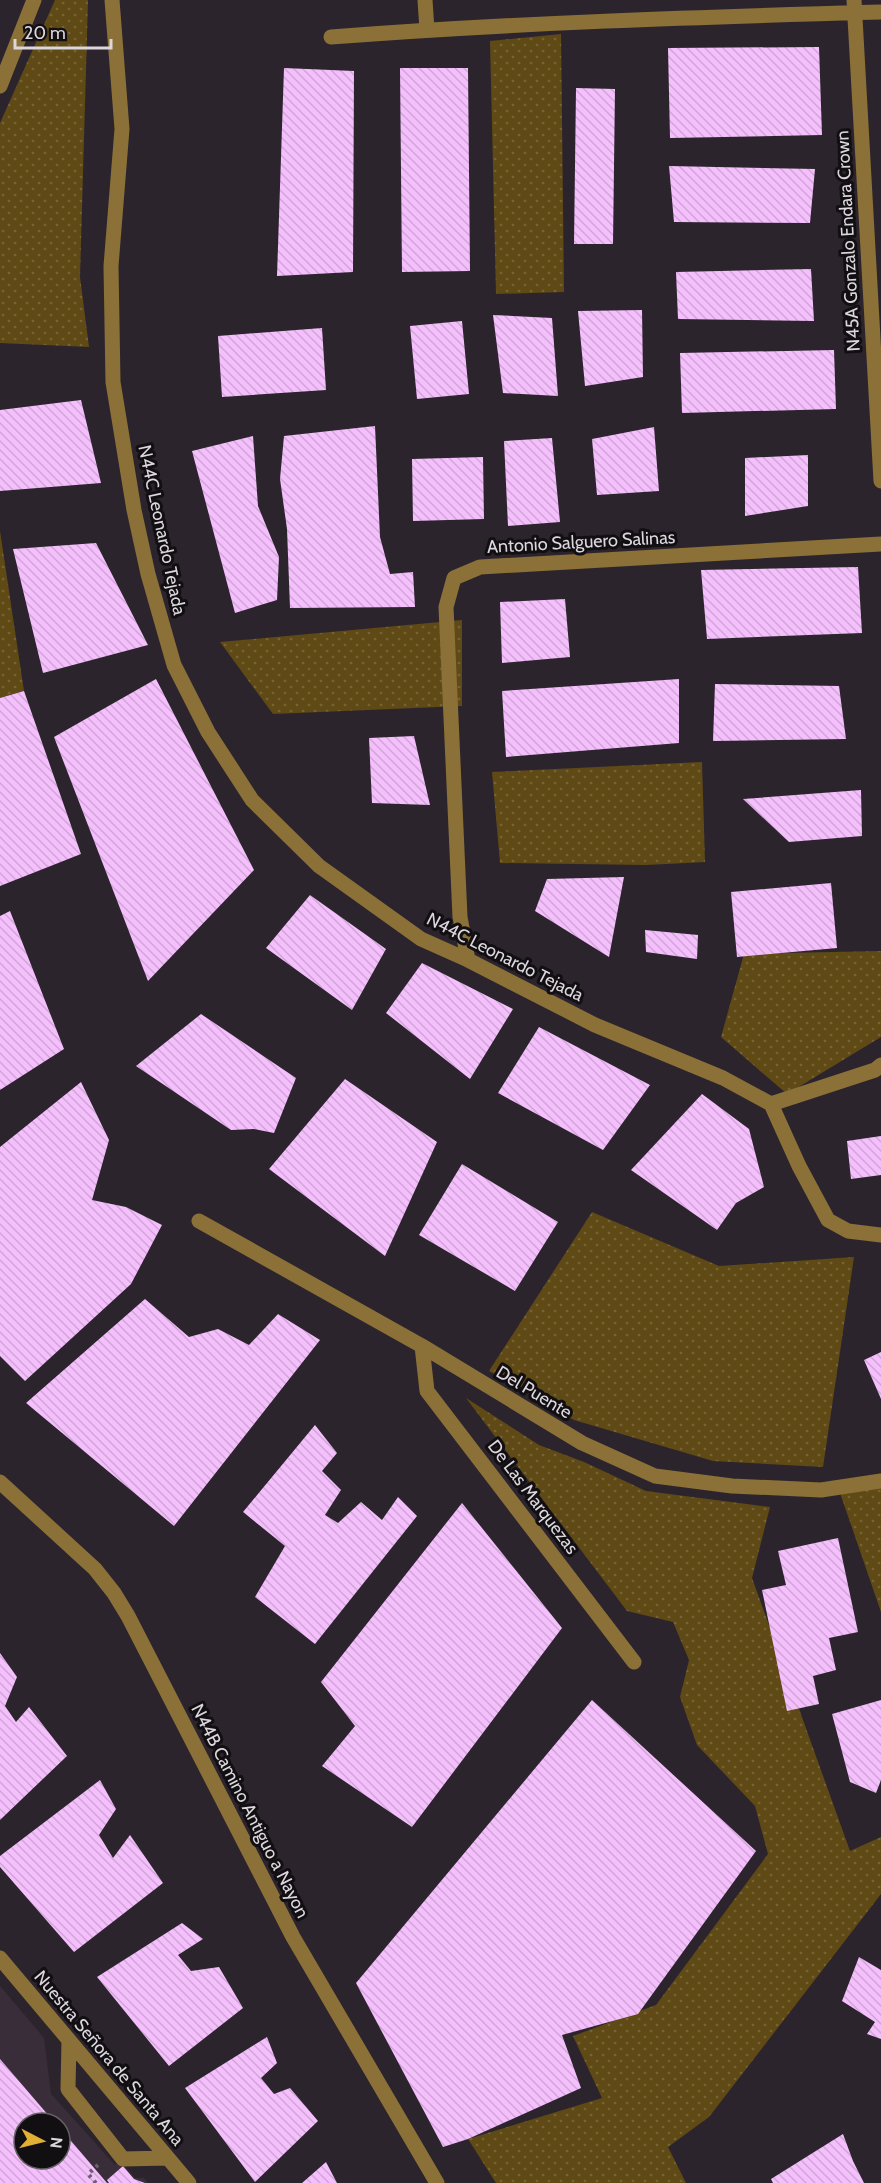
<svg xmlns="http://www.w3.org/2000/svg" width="881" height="2183" viewBox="0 0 881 2183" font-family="Cabin,sans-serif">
	<defs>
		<pattern id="grass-dots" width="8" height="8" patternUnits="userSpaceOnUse" patternTransform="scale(1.5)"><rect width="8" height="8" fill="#5f4915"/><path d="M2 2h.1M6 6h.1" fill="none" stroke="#756237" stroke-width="1.8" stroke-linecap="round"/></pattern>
		<pattern id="building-back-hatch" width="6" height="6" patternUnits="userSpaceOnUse" patternTransform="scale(1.5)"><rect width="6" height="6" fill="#f4bffc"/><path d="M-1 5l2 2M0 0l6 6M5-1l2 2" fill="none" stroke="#d0a6d7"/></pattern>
	</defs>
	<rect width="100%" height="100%" fill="#2c242d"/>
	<path fill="#392d3a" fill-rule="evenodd" d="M0 1986 44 2038 51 2094 115 2165 120 2161 135 2178H144L148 2183H0ZM24 2123H60V2159H24Z"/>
	<path fill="url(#grass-dots)" d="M55 0H88L80 277 89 347 0 343V123Z
		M561 34 564 292 496 294 490 41Z
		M0 531 24 691 0 698Z
		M462 620V706L273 714 220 642Z
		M702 762 705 862 646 865 500 863 492 772Z
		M881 951V1037L787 1094 721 1037 744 954Z
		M592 1212 719 1266 854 1257 823 1467 713 1461 574 1420 489 1371Z
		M466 1398 539 1445 584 1462 646 1491 770 1507 752 1578 850 1851 881 1837V1894L709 2117 668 2147 686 2183H496L468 2139 602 2098 573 2036 656 2005 768 1854 755 1806 697 1745 680 1697 689 1660 673 1622 627 1611Z
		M881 1479V1612L838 1487Z"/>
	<path fill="url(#building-back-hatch)" d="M819 47 822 135 670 138 668 48Z
		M284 68 354 71 353 272 277 276Z
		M400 68H468L470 271 402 272Z
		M576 88 615 89 613 244H574Z
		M669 166 815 169 810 223 674 222Z
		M811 269 814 321 678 319 676 272Z
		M642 310 643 377 585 386 578 311Z
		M493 315 552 318 558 396 503 393Z
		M462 321 469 394 417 399 410 326Z
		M322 328 326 390 222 397 218 336Z
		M834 350 836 409 682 413 680 353Z
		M81 400 101 483 0 491V410Z
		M375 426 380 537 390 574 413 572 415 607 290 608 287 529 280 479 284 436Z
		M654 427 659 491 597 495 592 439Z
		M253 436 258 506 279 557 277 600 235 613 192 451Z
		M552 438 560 522 508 526 504 441Z
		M808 455V506L745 516V458Z
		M483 457 484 519 413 521 412 459Z
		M96 543 148 645 43 673 13 549Z
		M858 567 862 633 707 639 701 570Z
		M565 599 570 657 502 663 500 602Z
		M156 679 254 870 148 981 54 737Z
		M679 679V743L506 757 502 691Z
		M715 684 839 686 846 739 713 741Z
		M24 691 81 854 0 886V698Z
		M414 736 430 805 372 803 369 738Z
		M861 790 862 836 789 842 743 799Z
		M624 877 609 957 535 911 547 879Z
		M831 883 837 948 737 957 731 892Z
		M310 895 386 949 352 1010 266 948Z
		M10 911 64 1049 0 1090V916Z
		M645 930 698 935 697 959 646 952Z
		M422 963 513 1009 470 1079 386 1013Z
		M201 1014 296 1078 274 1133 254 1129 231 1130 136 1066Z
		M539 1027 650 1085 603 1150 498 1093Z
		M345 1079 437 1142 385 1256 269 1169Z
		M81 1082 109 1140 92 1200 126 1207 162 1225 131 1284 25 1381 0 1356V1147Z
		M702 1094 749 1129 764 1187 736 1203 717 1230 631 1170Z
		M881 1136V1175L851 1179 847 1141Z
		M462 1164 558 1222 515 1291 419 1235Z
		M145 1299 189 1337 218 1329 249 1345 278 1314 320 1340 174 1526 26 1403Z
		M881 1352V1399L864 1360Z
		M315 1425 337 1453 322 1471 341 1490 325 1515 338 1523 361 1502 382 1520 398 1497 417 1516 315 1644 255 1597 285 1546 243 1512Z
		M462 1503 562 1628 412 1827 322 1766 355 1726 321 1682Z
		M838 1538 858 1632 829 1638 836 1670 813 1676 819 1704 787 1711 762 1590 786 1585 778 1551Z
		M0 1653 17 1677 5 1706 16 1722 29 1707 67 1756 0 1820Z
		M592 1700 756 1851 638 2014 562 2035 581 2088 468 2139 443 2147 356 1983Z
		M881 1700V1780L876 1793 850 1782 832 1714Z
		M100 1780 116 1809 99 1835 113 1858 130 1835 163 1883 74 1952 0 1867V1856Z
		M182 1923 203 1939 178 1955 191 1971 219 1967 243 2008 169 2066 97 1977Z
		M859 1957 881 1970V2039L867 2034 875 2022 842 2001Z
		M267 2037 277 2063 261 2078 274 2094 290 2088 318 2121 255 2182 185 2088Z
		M0 2059 55 2123H24V2159H60V2128L107 2183H0Z
		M843 2134 853 2161 864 2183H773L771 2179Z
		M326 2162 337 2183H302Z
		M123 2166 134 2179 145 2183H109L107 2180Z"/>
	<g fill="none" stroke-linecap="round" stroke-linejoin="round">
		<path stroke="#6a636b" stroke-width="4" stroke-dasharray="3 4.5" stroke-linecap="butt" d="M96 2183 88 2174 99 2164"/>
		<path stroke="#8b7137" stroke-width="15" d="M112 0 122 129 111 266 113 382 134 510 148 574 174 665 208 732 252 800 319 866 421 939 468 960 595 1025 723 1078 771 1104
			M425 0 427 30
			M854 0 881 481
			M331 37C514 23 697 17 881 12
			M0 86 34 0
			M468 960 460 917 446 607 454 578 480 567 881 544
			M771 1104 799 1166 828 1220 848 1231 881 1235
			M771 1104 875 1070 881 1065
			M199 1221 422 1346 582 1443 655 1476 732 1486 821 1490 881 1481
			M422 1346 427 1391 634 1662
			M0 1482 95 1569 114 1593 128 1616 293 1937 437 2183
			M0 1958 189 2183
			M69 2040 68 2089 123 2159 168 2158"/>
	</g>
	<g text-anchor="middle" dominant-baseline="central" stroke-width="6" stroke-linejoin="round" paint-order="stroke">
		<g font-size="18" fill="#dcd7dd" stroke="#120f13">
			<text transform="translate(848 241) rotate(-93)">N45A Gonzalo Endara Crown</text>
			<text transform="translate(162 530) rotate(78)">N44C Leonardo Tejada</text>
			<text transform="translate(581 542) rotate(-3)">Antonio Salguero Salinas</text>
			<text transform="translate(505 957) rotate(27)">N44C Leonardo Tejada</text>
			<text transform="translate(534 1392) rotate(31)">Del Puente</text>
			<text transform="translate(533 1497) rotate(53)">De Las Marquezas</text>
			<text transform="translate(250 1811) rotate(63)">N44B Camino Antiguo a Nayon</text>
			<text transform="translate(109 2058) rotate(50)">Nuestra Señora de Santa Ana</text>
		</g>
	</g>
	<g transform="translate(42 2141) rotate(97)"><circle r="28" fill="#120f13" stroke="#635f64" stroke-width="1.5"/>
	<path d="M0-4.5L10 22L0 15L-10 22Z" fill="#e1af34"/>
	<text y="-9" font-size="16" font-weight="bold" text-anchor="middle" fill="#dcd7dd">N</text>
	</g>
	<path d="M15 39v9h96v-9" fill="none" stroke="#dcd7dd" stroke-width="3"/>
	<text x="24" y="39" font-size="18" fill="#dcd7dd" stroke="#120f13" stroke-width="4.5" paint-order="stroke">20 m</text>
</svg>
